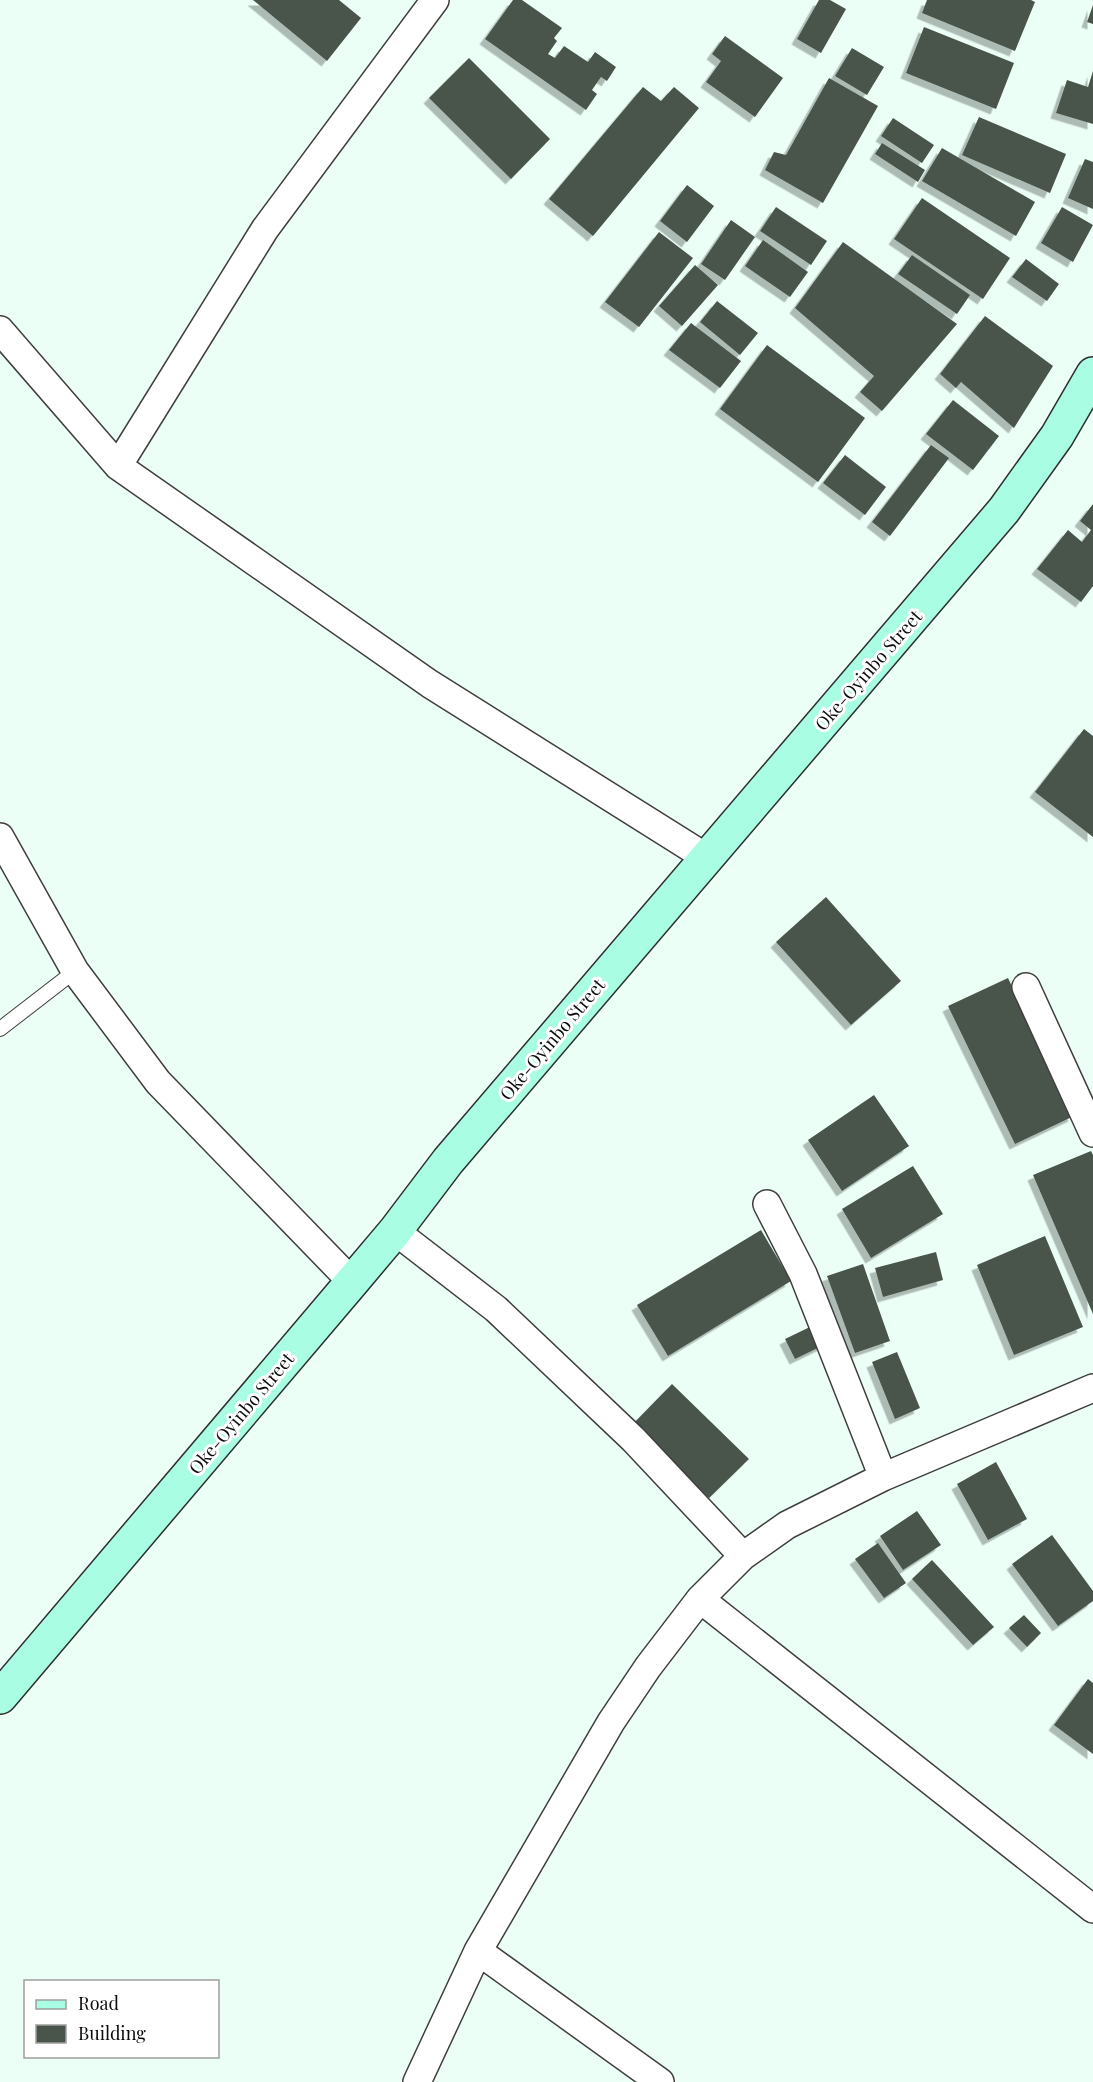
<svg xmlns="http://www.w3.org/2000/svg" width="1093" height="2082" viewBox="0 0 1093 2082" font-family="'Playfair Display',serif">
	<defs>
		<filter id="shadow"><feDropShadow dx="-5.5" dy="5.5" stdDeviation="0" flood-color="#0004"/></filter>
	</defs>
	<rect width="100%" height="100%" fill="#ecfff7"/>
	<path fill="#49554b" filter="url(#shadow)" d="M253 0H339L361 18 327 61Z
		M513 0H522L562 28 554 38 557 41 548 54 555 58 564 46 588 62 595 52 616 67 607 81 601 77 592 90 597 94 586 110 485 39Z
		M819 0H830L846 9 821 53 797 39Z
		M927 0H1031L1035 2 1015 51 922 13Z
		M1093 5V24L1087 22Z
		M924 27 1014 63 996 109 906 73Z
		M725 36 783 78 755 117 706 82 721 61 712 54Z
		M852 48 884 67 867 95 835 76Z
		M469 58 550 139 511 179 429 98Z
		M1093 71V124L1056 113 1067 80 1088 87Z
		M829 78 878 106 823 203 765 170 774 152 786 155Z
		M643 87 661 101 674 87 699 108 593 236 549 199Z
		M979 117 1066 154 1050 193 962 155Z
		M893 118 934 145 922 163 881 136Z
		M882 143 925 170 918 182 875 154Z
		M942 148 1035 202 1016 236 922 181Z
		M1085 159 1093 162V209L1068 198Z
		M687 185 714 206 687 242 660 221Z
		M922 198 1010 258 983 299 894 239Z
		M776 207 827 241 811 265 760 231Z
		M1062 207 1093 225 1073 262 1041 243Z
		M731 220 755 237 725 280 701 264Z
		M659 232 693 258 639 327 605 302Z
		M763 240 808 272 790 297 745 266Z
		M843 242 957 324 882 411 860 392 874 376 795 308Z
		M912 255 970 295 957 314 898 274Z
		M1026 259 1059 284 1047 301 1012 277Z
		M695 265 718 285 682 326 659 306Z
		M717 301 758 333 740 355 700 322Z
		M985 316 1053 366 1014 428 961 382 956 388 940 374Z
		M691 323 741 361 720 388 669 350Z
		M767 345 865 418 818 482 720 409Z
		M953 400 999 436 973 470 926 434Z
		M931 445 949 458 890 536 872 522Z
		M845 455 886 487 865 515 823 483Z
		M1093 504V586L1081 602 1037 569 1068 530 1082 542 1091 530 1080 521Z
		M1084 729 1093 736V837L1035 792Z
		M826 897 901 981 851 1025 776 942Z
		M1008 978 1074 1116 1015 1144 948 1006Z
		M874 1095 909 1146 842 1191 808 1140Z
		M1091 1151 1093 1155V1314L1033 1175Z
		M913 1166 943 1214 871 1258 842 1209Z
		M761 1230 791 1281 668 1356 637 1305Z
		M1045 1236 1083 1327 1014 1355 977 1265Z
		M936 1252 943 1280 883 1297 875 1268Z
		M863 1264 890 1341 855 1353 827 1276Z
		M814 1325 824 1345 795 1359 785 1339Z
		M897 1352 920 1408 895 1419 872 1362Z
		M672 1384 749 1459 709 1498 633 1424Z
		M996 1462 1027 1519 988 1540 957 1484Z
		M917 1511 941 1545 903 1570 880 1536Z
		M1052 1535 1093 1591V1601L1058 1626 1012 1564Z
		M878 1543 906 1583 884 1598 855 1559Z
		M932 1560 994 1627 973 1645 912 1579Z
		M1024 1615 1041 1633 1027 1647 1009 1628Z
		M1088 1679 1093 1683V1754L1054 1725Z"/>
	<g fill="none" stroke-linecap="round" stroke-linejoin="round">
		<g stroke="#3f3f3f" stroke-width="16">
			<path id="service" d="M0 1029 75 971"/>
		</g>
		<g stroke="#3f3f3f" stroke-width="30">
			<path id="minor" d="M0 330 118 466 430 684 707 858
				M118 466 265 229 435 0
				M0 837 75 971 158 1082 352 1282
				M1026 987 1093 1133
				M767 1204 803 1274 883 1477
				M395 1231 496 1309 633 1439 743 1556
				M700 1599 1093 1909
				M478 1951 660 2082
				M417 2082 478 1951 611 1722 648 1667 700 1599 743 1556 787 1525 883 1477 1093 1388"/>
		</g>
		<g stroke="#2e2e2e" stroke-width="36">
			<path id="secondary" d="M0 1697 352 1282 395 1231 448 1161 1004 510 1057 436 1093 374"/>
		</g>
		<use href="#service" stroke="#fff" stroke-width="14"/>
		<use href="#minor" stroke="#fff" stroke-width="27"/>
		<use href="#secondary" stroke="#a8fde2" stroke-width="33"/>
	</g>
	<g text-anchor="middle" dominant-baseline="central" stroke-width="6" stroke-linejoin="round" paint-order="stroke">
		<g font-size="18" fill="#0c0c0c" stroke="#fff">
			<text transform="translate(868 670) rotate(-49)">Oke-Oyinbo Street</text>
			<text transform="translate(552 1039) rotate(-50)">Oke-Oyinbo Street</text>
			<text transform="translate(241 1413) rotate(-50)">Oke-Oyinbo Street</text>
		</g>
	</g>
	<rect x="24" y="1980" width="195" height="78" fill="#ffffff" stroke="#9e9e9e" stroke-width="1.5"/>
	<rect x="36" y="2000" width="30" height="9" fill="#a8fde2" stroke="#9e9e9e" stroke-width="1.5"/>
	<text x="78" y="2010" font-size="18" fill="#0c0c0c">Road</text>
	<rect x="36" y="2025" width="30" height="18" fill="#49554b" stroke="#9e9e9e" stroke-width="1.5"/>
	<text x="78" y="2040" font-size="18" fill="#0c0c0c">Building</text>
</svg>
